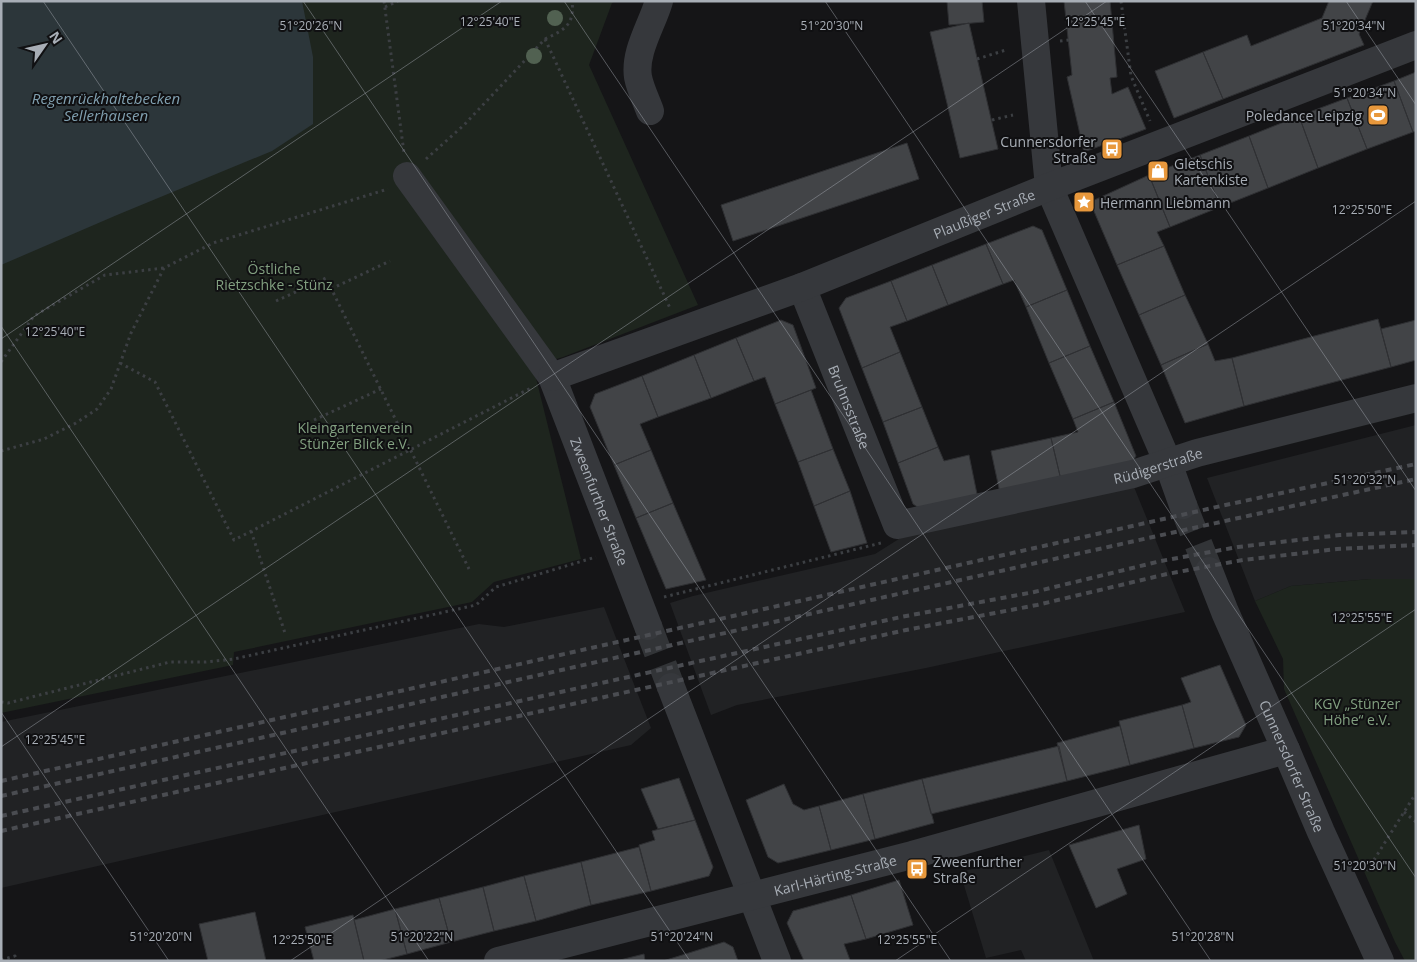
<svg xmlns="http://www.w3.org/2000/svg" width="1417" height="962" viewBox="0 0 1417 962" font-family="'Open Sans',sans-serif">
	<rect width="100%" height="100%" fill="#151517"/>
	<path fill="#212224" d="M1416 425V579H1371L1291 586 1255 601 1207 478Z
		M1134 487 1185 612 926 668 737 705 711 715 670 603 693 596 875 554 902 537Z
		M604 607 651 728 631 745 1 888V722L479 624 504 627Z
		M1049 850 1094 961H1026L1021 950 986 958 960 872Z"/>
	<path fill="#1e251e" d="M1 1H615L612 3 589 65 698 305 563 357 533 366 581 559 494 582 472 602 234 652 233 665 1 713Z
		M1371 579H1416V961H1405L1395 942 1284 689 1283 659 1255 601 1291 586Z"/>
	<path fill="#2c363a" d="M1 1H302L313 57V124L272 151 117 215 1 265Z"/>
	<path fill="#424447" stroke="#2f3033" d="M947 1H982L984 22 949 25Z
		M1064 1H1110L1117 77 1110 78 1112 94 1128 87 1146 129 1084 152 1067 77 1072 75Z
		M1329 1H1373L1359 34 1364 45 1223 99 1203 52 1247 35 1251 46 1322 18Z
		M969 23 998 149 960 158 930 32Z
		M1203 52 1223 99 1174 118 1155 71Z
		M1416 72V131L1413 132 1394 81Z
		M1394 81 1413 132 1367 149 1347 98Z
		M1347 98 1367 149 1318 168 1299 116Z
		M1299 116 1318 168 1268 188 1249 136Z
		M1249 136 1268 188 1220 207 1200 155Z
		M907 143 919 179 733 241 721 205Z
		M1200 155 1220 207 1170 227 1149 175Z
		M1149 175 1170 227 1157 232 1164 246 1117 265 1090 202Z
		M1033 226 1042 230 1067 290 1026 307 1014 280 1003 284 986 244Z
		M986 244 1003 284 948 305 932 265Z
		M1164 246 1185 295 1139 315 1117 265Z
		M932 265 948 305 907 321 891 281Z
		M891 281 907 321 890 327 900 352 862 368 839 308 846 298Z
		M1067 290 1090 346 1049 363 1026 307Z
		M1185 295 1208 344 1161 365 1139 315Z
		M1378 319 1391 367 1244 406 1232 358Z
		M781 320 793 325 816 388 775 404 765 377 754 381 736 338Z
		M1416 320V360L1391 367 1381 329Z
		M736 338 754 381 711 398 694 355Z
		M1208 344 1215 361 1232 358 1244 406 1185 423 1161 365Z
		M1090 346 1114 402 1073 419 1049 363Z
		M900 352 922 407 883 422 862 368Z
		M694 355 711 398 658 417 642 376Z
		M642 376 658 417 640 424 651 450 614 465 590 407 595 394Z
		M811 390 833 449 798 462 775 404Z
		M1114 402 1136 456 1130 465 1061 480 1051 438 1078 432 1073 419Z
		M922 407 938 447 898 463 883 422Z
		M1051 438 1061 480 1000 493 991 451Z
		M938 447 944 461 969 455 978 499 922 510 913 504 898 463Z
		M833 449 850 491 814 506 798 462Z
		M651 450 673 503 636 518 614 465Z
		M850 491 867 543 831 552 814 506Z
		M673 503 706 580 666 589 636 518Z
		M1220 665 1246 725 1239 737 1194 748 1182 705 1191 702 1181 678Z
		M1182 705 1194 748 1130 765 1119 721Z
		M1120 726 1130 765 1067 781 1057 743Z
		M1059 746 1067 781 931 814 922 779Z
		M679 778 695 820 658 829 641 789Z
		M922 779 934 823 875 839 863 794Z
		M784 784 793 804 804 810 819 806 831 850 778 863 768 857 746 800Z
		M863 794 875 839 831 850 819 806Z
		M695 820 713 867 709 876 651 891 639 845 655 840 652 831Z
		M1139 825 1146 859 1117 869 1127 894 1096 908 1069 845Z
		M639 847 651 891 591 905 581 862Z
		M581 862 591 905 536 921 524 876Z
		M524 876 536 921 494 931 483 887Z
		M899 880 913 925 866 939 851 895Z
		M483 887 494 931 451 942 439 898Z
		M851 895 866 939 844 944 850 960 848 961H804L787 923 793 911Z
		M439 898 451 942 407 954 395 909Z
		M395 909 407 954 379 961H364L354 920Z
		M255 912 266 961H208L199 924Z
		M353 915 364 961H314L305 927Z
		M724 942 733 947 738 961H663Z
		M644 954 645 961H616Z"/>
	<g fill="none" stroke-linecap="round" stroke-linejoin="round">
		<path stroke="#323437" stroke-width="28" stroke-dasharray="28 14" stroke-linecap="butt" d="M1183 505 1209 571
			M648 626 671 687"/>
		<path stroke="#3c3f43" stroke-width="3" stroke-dasharray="2.5 4" stroke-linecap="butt" d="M384 1 404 153
			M1121 1 1131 76 1150 121
			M385 7 398 1
			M545 39 670 308
			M1060 41 1069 40
			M977 59 1006 50
			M992 120 1013 115
			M426 159 464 125 545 39C564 30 575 25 572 1
			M331 289 390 261
			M276 301 326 278 469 569
			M1 362 34 316 105 275 164 268
			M120 363 155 382 234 540 531 388
			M314 420 381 389
			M1 451 44 439 76 423 97 409 111 389 131 333 164 268 213 243 388 189
			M251 531 285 633
			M664 597 881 543
			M1 702 8 703 170 662H206L234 659 476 605 496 587 596 557
			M1404 812 1416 822
			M1367 871 1416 793
			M1 960 15 956 16 961"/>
		<g stroke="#36383c" stroke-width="28">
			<path d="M1031 1 1049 187 1168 463 1183 505"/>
			<path d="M650 111C646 100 640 88 638 77 634 52 652 25 659 1"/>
			<path id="s1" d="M407 176 552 377 648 626"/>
			<path id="s2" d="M802 287 897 525 1133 474 1197 453 1416 398"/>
			<path id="s3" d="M552 377 802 287 1049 187 1416 45"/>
			<path id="s4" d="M1209 571 1225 612 1286 750 1321 832 1380 961"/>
			<path d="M671 687 777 961"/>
			<path id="s5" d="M498 961 912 855 1286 750"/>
		</g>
		<path stroke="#4a4c51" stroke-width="4" stroke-dasharray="6 5" stroke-linecap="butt" d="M1 781 1221 506 1416 464
			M1 796C473 691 944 582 1416 479
			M1 816 696 662 901 617 1034 592 1161 561 1238 547 1340 535 1416 532
			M1 831 906 630 1037 605 1167 574 1243 560 1337 549 1416 545"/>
	</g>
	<g fill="#516151">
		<circle cx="555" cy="18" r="8"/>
		<circle cx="534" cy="56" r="8"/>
	</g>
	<path fill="none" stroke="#a8aeb6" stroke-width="1" stroke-opacity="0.45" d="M43 1 690 961M303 1 951 961M564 1 1211 961M825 1 1416 878M1085 1 1416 491M1346 1 1416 105M1 326 429 961M1 339 502 1M1 712 169 961M1 747 1107 1M290 961 1416 201M895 961 1416 609"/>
	<defs>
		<g id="stadium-square" transform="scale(1.125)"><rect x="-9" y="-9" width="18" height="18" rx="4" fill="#e8983c" stroke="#101012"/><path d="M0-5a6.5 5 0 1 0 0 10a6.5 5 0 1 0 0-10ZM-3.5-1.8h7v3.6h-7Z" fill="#fff"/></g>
		<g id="bus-square" transform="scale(1.125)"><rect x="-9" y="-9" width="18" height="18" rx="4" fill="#e8983c" stroke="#101012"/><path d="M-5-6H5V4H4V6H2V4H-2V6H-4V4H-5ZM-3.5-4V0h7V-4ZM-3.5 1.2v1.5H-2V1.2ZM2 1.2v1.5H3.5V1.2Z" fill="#fff"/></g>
		<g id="shop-square" transform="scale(1.125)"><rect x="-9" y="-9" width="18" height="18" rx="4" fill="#e8983c" stroke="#101012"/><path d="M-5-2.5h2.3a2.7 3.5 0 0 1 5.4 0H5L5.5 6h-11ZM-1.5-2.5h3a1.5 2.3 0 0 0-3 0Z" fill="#fff"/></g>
		<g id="sight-square" transform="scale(1.125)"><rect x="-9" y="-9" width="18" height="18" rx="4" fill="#e8983c" stroke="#101012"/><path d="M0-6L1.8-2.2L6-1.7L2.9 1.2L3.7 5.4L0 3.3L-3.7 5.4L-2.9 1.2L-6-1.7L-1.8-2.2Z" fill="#fff"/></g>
	</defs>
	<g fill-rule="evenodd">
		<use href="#stadium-square" x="1378" y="115"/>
		<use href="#bus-square" x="1112" y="149"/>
		<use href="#shop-square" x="1158" y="171"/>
		<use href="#sight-square" x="1084" y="202"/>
		<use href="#bus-square" x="917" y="869"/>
	</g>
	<g text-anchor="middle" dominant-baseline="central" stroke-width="4" stroke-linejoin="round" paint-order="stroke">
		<g font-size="14" fill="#a8aeb6" stroke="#101012" text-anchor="start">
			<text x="1362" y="115" text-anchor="end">Poledance Leipzig</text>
			<text x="1096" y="141" text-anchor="end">Cunnersdorfer<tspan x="1096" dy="16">Straße</tspan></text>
			<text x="1174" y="163">Gletschis<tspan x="1174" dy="16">Kartenkiste</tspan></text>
			<text x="1100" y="202">Hermann Liebmann</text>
			<text x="933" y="861">Zweenfurther<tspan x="933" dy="16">Straße</tspan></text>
		</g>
		<g font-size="14" fill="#a8aeb6" stroke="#101012">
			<text stroke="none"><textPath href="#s3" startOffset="462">Plaußiger Straße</textPath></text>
			<text stroke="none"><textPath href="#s2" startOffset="129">Bruhnsstraße</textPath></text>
			<text stroke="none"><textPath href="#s2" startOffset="524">Rüdigerstraße</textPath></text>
			<text stroke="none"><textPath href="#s1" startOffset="381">Zweenfurther Straße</textPath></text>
			<text stroke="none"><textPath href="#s4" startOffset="212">Cunnersdorfer Straße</textPath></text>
			<text stroke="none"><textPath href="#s5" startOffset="348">Karl-Härting-Straße</textPath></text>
		</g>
		<g font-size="14" fill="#82a080" stroke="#101012">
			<text x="274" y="268">Östliche<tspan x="274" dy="16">Rietzschke - Stünz</tspan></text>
			<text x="355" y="427">Kleingartenverein<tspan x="355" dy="16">Stünzer Blick e.V.</tspan></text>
			<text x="1357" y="703">KGV „Stünzer<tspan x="1357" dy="16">Höhe“ e.V.</tspan></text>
		</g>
		<g font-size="15" font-style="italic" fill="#81a0b0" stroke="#101012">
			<text x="106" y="98">Regenrückhaltebecken<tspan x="106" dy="17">Sellerhausen</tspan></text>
		</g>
	</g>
	<g font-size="12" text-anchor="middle" fill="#a8aeb6" stroke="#101012" stroke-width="4" stroke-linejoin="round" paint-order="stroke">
		<text x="490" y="26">12°25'40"E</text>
		<text x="1095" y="26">12°25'45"E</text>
		<text x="311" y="30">51°20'26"N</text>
		<text x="832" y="30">51°20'30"N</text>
		<text x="1354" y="30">51°20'34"N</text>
		<text x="1365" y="97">51°20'34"N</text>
		<text x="1362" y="214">12°25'50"E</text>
		<text x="55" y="336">12°25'40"E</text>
		<text x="1365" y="484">51°20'32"N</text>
		<text x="1362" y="622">12°25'55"E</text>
		<text x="55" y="744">12°25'45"E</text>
		<text x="1365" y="870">51°20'30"N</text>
		<text x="161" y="941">51°20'20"N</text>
		<text x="422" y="941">51°20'22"N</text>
		<text x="682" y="941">51°20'24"N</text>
		<text x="1203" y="941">51°20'28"N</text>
		<text x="302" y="944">12°25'50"E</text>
		<text x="907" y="944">12°25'55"E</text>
	</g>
	<rect width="1417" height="962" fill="none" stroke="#a8aeb6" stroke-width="5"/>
	<g transform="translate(45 45) rotate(56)" stroke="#101012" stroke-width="4" paint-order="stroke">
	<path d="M0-4L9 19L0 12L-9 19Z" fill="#a8aeb6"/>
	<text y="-8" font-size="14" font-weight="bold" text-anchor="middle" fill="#a8aeb6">N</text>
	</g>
</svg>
